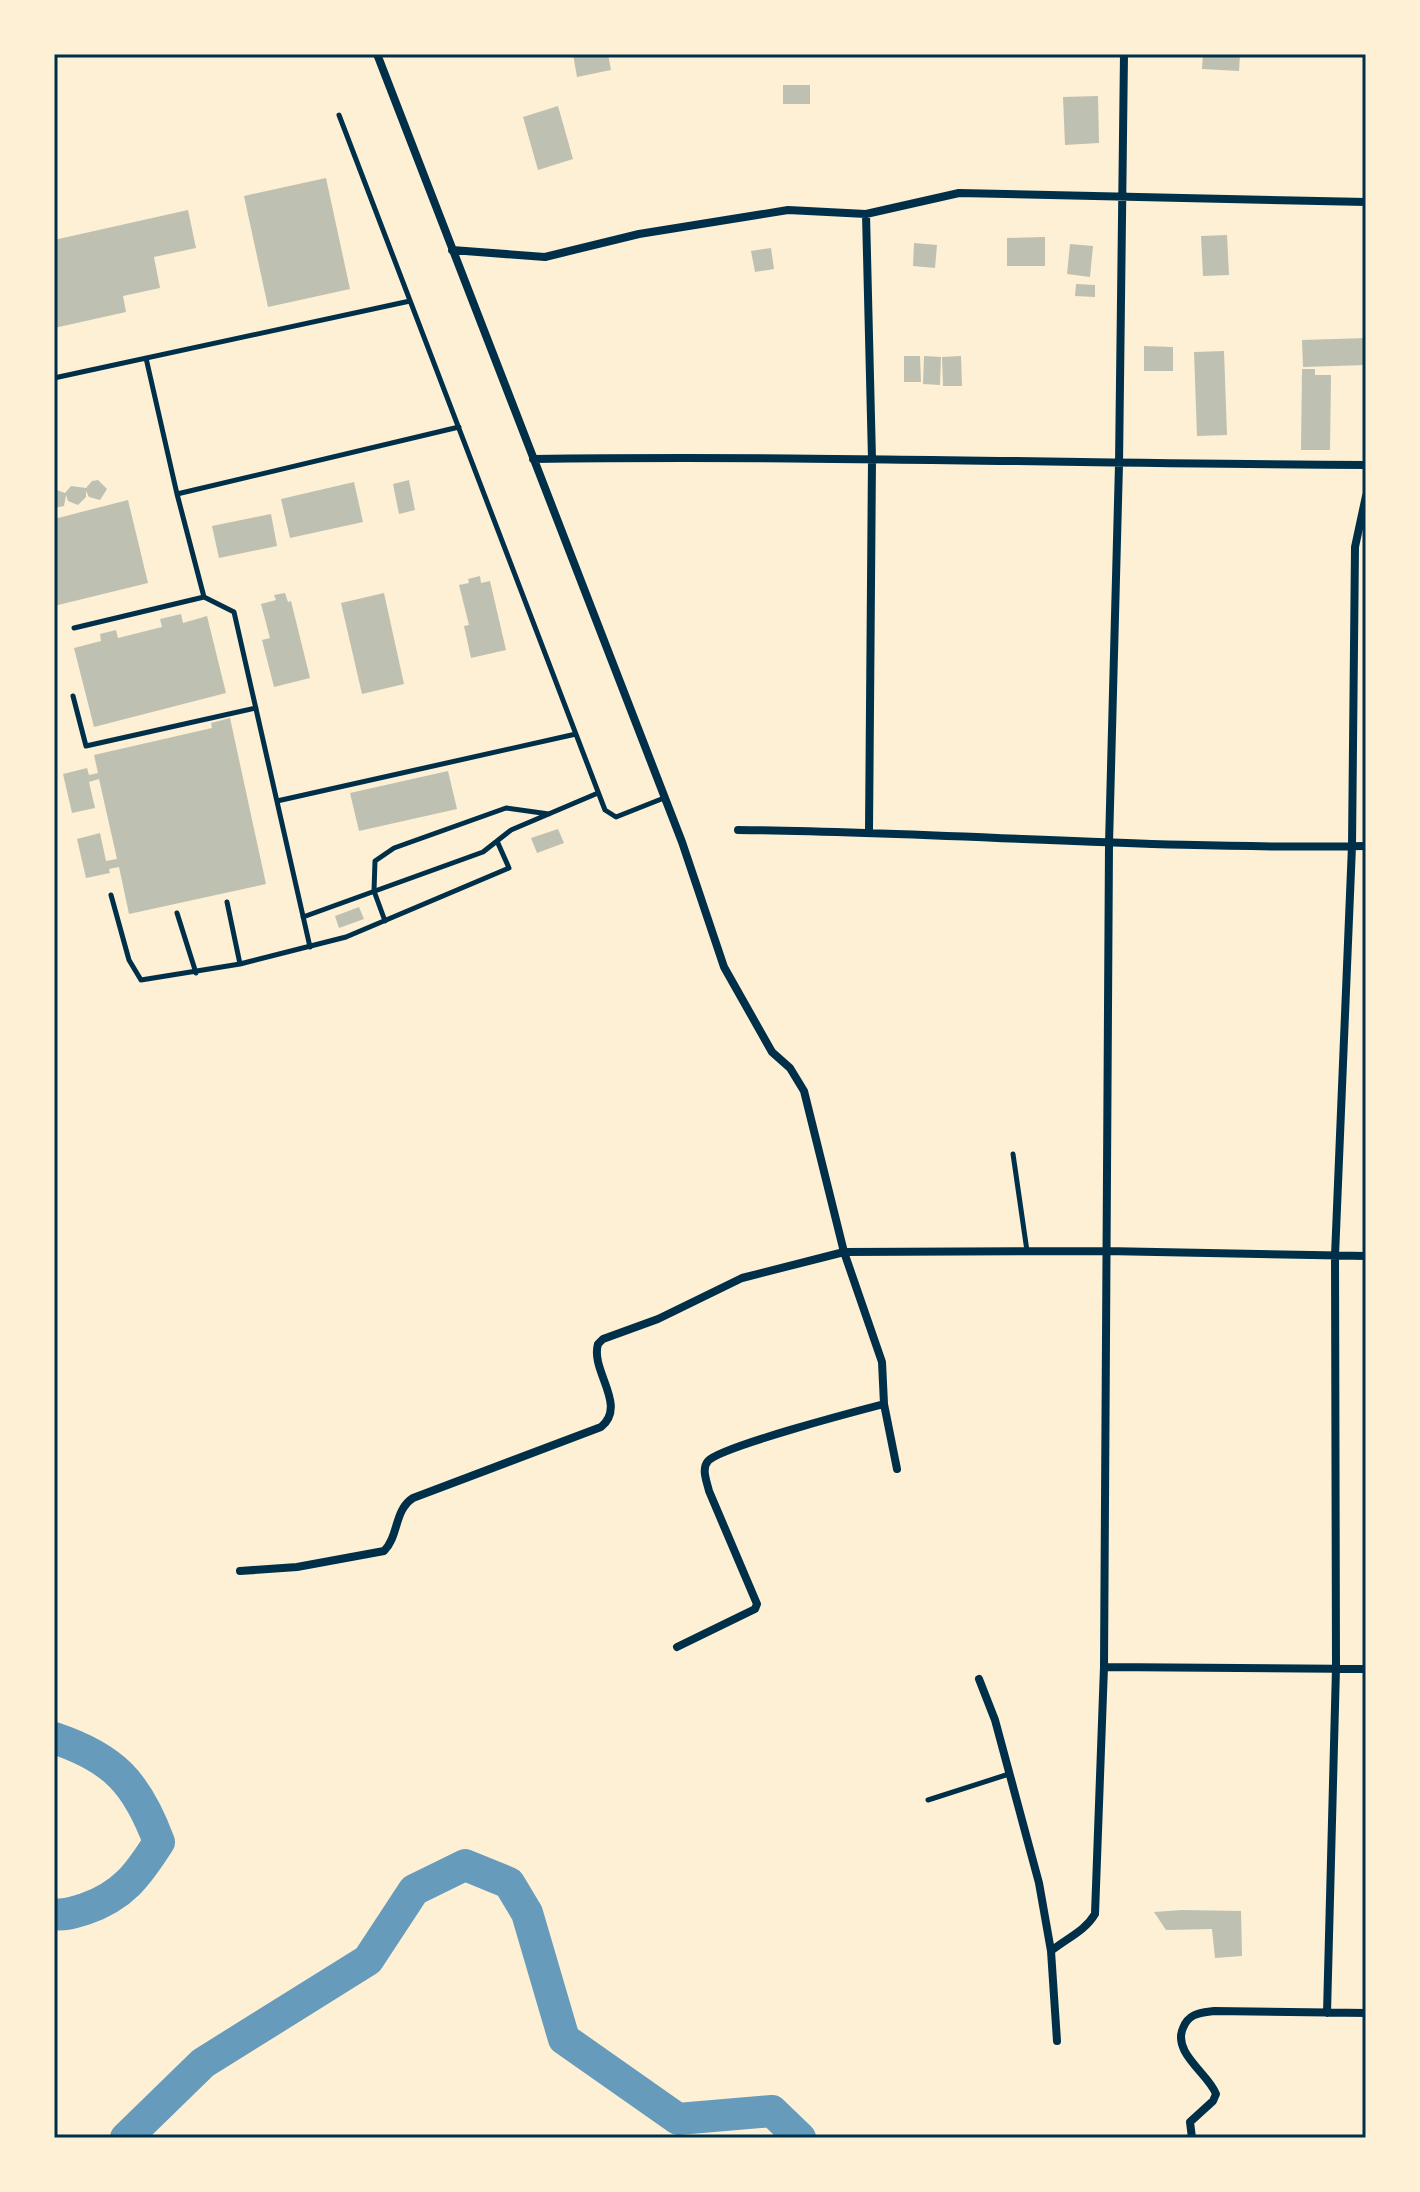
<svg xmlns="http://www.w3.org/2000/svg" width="1420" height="2192" viewBox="0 0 1420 2192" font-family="Mulish,sans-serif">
	<rect width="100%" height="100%" fill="#fdf0d5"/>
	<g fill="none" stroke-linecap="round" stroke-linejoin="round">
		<path stroke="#669bbc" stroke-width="32" d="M54 1738C114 1758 137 1783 159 1842 138 1875 123 1896 85 1909 74 1912 65 1916 54 1914
			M126 2138 203 2063 368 1960 414 1890 465 1865 509 1883 527 1913 564 2039 678 2119 772 2111 800 2138"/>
	</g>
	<path fill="#bec0b2" d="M573 54H608L611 70 577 77Z
		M1203 54H1240L1239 71 1202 69Z
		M783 85H810V104H783Z
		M1098 96 1099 143 1065 145 1063 97Z
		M558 106 573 159 538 170 523 117Z
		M326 178 350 289 268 307 244 196Z
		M188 210 196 248 154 257 160 288 123 296 126 312 54 328V240Z
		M1227 235 1229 275 1203 276 1201 236Z
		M1045 237V266H1007V238Z
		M914 243 937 245 935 268 913 266Z
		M1070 244 1093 246 1090 277 1067 274Z
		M771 248 774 269 755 272 751 251Z
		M1076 284 1095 285V297L1075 296Z
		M1366 338V365L1303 367 1302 340Z
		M1144 346 1173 347V371H1144Z
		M1224 351 1227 435 1197 436 1194 352Z
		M904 356H920L921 382H904Z
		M924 356 941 357 940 385 923 384Z
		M961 356 962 386H943L942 357Z
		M1302 369H1315V375H1331L1330 450H1301Z
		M98 480 107 489 100 500 89 497 86 491V497L78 505 68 501 66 495 64 506 54 508V489L65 493 71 486 86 488 92 481Z
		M409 480 415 510 399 514 393 484Z
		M354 482 363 522 290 538 281 499Z
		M128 500 148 583 54 606V519Z
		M271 514 277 546 219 558 212 526Z
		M480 576 481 583 490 581 506 650 471 658 464 626 469 625 459 585 469 583 468 579Z
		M285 593 288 602 291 601 310 678 274 687 262 640 270 638 261 604 276 600 274 595Z
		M384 593 404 684 362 694 341 603Z
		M181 614 183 623 207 616 226 693 94 727 74 648 101 641 100 634 116 630 118 638 162 627 160 619Z
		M230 718 266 884 129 914 119 867 109 869 110 873 86 878 77 839 100 833 106 861 117 859 99 779 89 782 95 808 72 813 63 774 87 768 89 775 98 773 94 755 212 728 211 723Z
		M448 771 457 809 359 831 350 793Z
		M558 829 564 843 537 853 531 838Z
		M359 907 364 919 339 928 335 916Z
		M1182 1910 1241 1911 1242 1956 1215 1958 1212 1929 1166 1930 1154 1912Z"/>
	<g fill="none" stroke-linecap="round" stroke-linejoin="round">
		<path stroke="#003049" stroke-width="5" d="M339 115 605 810 616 817 664 798
			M146 358 177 494 459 427
			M54 378 410 301
			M177 494 204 597 234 612 310 947
			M74 628 204 597
			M73 696 86 746 256 708
			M277 801 576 734
			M111 895 129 960 141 980 240 964 346 937 509 868 497 841
			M227 902 240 964
			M177 913 196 973
			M303 917 483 852 511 830 598 793
			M385 921 374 891 375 861 394 848 506 808 549 814
			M1013 1154 1027 1251
			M928 1800 1009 1774"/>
		<path stroke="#003049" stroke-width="8" d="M377 54 682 842 724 967 772 1052 790 1068 804 1091 844 1252 882 1362 884 1404C857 1411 720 1447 708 1461 701 1469 707 1482 709 1491L757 1604 755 1609 677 1647
			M866 214 872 459 869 831
			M452 250 545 257 639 234 788 210 866 214 959 193 1366 202
			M533 459C811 455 1088 464 1366 465
			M738 830C947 832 1156 850 1366 846
			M884 1404 897 1469
			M240 1571 297 1567 384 1551C399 1536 394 1510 413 1498L601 1427C628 1405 590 1371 598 1344L603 1339 658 1319 742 1278 844 1252 1105 1251 1366 1256
			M1104 1667 1366 1669
			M979 1679 995 1720 1039 1883 1051 1951
			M1327 2013 1336 1668 1335 1256 1352 846 1355 547 1366 496
			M1057 2041 1051 1951C1067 1938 1085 1931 1095 1914L1104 1667 1109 844 1119 464 1124 54
			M1192 2138 1190 2122 1213 2101 1216 2094C1209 2074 1172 2053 1183 2028 1189 2013 1200 2013 1214 2011L1366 2013"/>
	</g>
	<rect width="1420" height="2192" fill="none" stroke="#fdf0d5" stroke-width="112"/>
	<rect x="56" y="56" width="1308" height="2080" fill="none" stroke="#003049" stroke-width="3"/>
</svg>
